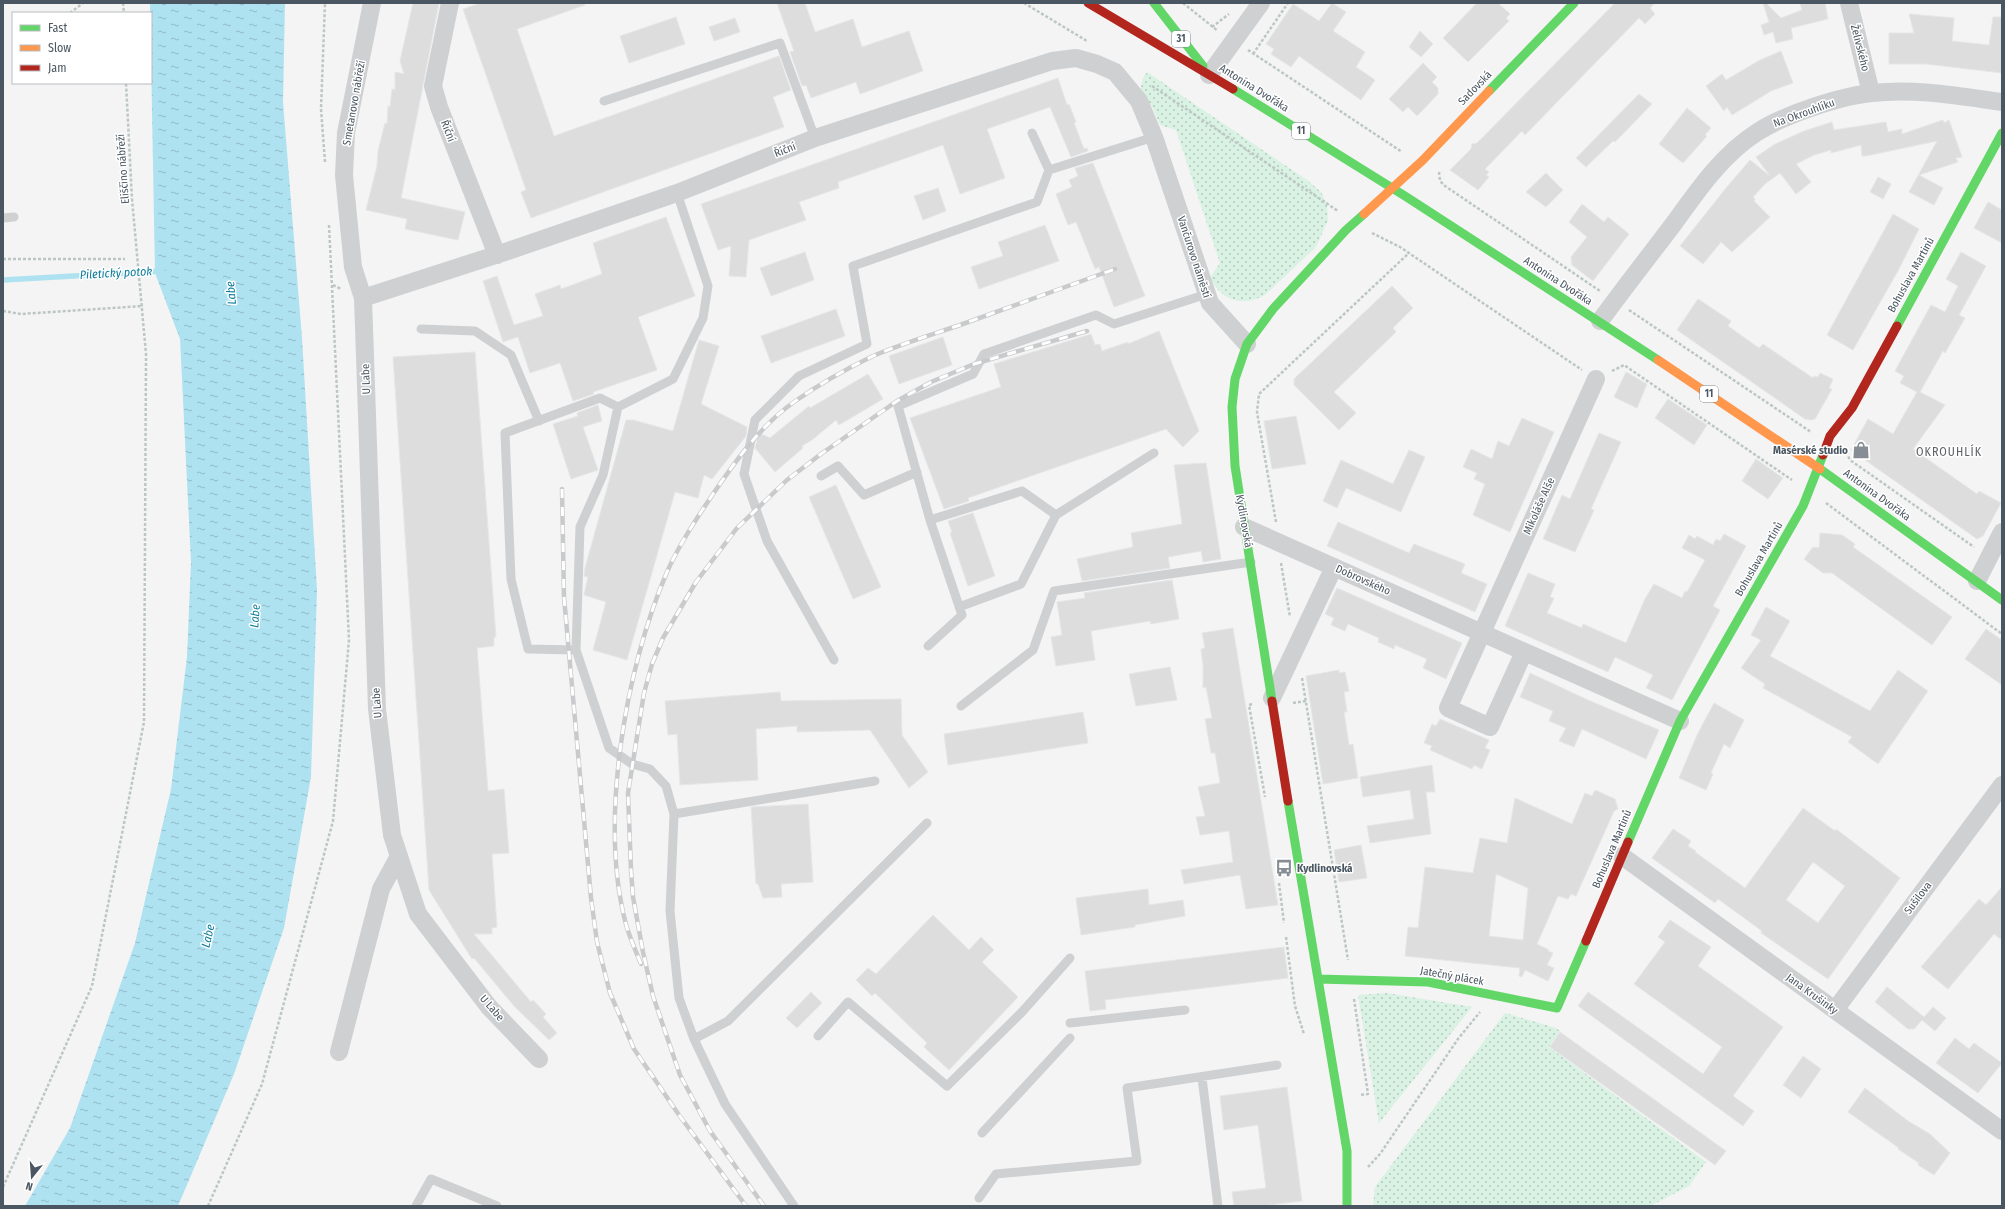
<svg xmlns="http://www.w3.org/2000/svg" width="2005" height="1209" viewBox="0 0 2005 1209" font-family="'Fira Sans Condensed',sans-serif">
	<defs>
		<pattern id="park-dots" width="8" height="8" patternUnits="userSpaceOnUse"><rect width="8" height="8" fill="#d9f2e3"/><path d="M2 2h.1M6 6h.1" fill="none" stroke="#b2c7bb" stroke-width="1.8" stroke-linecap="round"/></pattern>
		<pattern id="water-ripples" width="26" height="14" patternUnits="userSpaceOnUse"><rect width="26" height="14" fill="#aee2f0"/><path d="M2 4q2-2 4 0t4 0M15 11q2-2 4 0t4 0" fill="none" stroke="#90bac6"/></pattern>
	</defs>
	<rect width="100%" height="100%" fill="#f4f4f4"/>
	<path fill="url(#park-dots)" d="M1147 72 1307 180 1321 192 1327 205 1328 220 1316 247 1265 295C1242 307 1222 301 1210 278L1220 263 1176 130 1160 125 1153 108 1140 91 1143 78Z
		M1387 993 1472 1007 1379 1123 1358 995Z
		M1505 1013 1556 1028 1560 1031 1549 1047 1706 1162 1689 1186 1650 1206H1373L1375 1187Z"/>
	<path fill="url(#water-ripples)" d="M150 3H285L283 102 302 338 317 590 311 777 284 928 234 1074 178 1206H25L70 1128 135 943 171 789 187 657 191 562 180 339 155 273Z"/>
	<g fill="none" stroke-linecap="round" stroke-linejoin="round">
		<path stroke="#aee2f0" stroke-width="5.5" d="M3 280 162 271"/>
	</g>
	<path fill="#ddddde" stroke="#e5e6e7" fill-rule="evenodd" d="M413 3H439L401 198 465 212 458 240 405 229 407 219 366 210 377 166 378 151 385 123 387 124 388 106 390 107 392 89 395 90V72L404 74 400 61Z
		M481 3H585V5L517 29 554 136 779 56 791 90 773 97 784 127 531 218 521 192 526 190 463 9Z
		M777 3H805L815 32 853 19 862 47 909 31 923 71 860 94 856 82 811 98 806 85 802 86 790 52 794 51Z
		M1332 3 1346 12 1333 31 1365 52 1356 67 1375 80 1361 100 1299 56 1291 67 1271 54 1274 49 1266 44 1293 4 1319 21Z
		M1477 3H1498L1510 14 1506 18 1509 21 1468 62 1443 38Z
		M1615 3H1655L1650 8 1655 14 1645 24 1639 18 1525 135 1522 131 1485 169 1489 172 1486 175 1489 177 1478 190 1450 170 1471 149 1472 144 1477 143Z
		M1763 3H1766L1781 18 1802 10 1800 3H1825L1828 19 1791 28 1793 39 1776 43 1773 32 1764 35 1761 25 1769 22Z
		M1909 14 1954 18 1952 41 1989 45 1993 17H2002V73L1926 64H1889V33H1914Z
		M676 17 685 44 629 63 620 36Z
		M735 18 740 32 714 41 709 27Z
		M1420 31 1433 44 1421 57 1409 47Z
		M1781 51 1793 83 1771 91 1732 115 1727 107 1724 111 1706 86 1722 74 1726 80 1760 60Z
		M1423 63 1437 77 1432 82 1438 88V94L1417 116 1408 107 1403 112 1389 99Z
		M1058 78 1067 105 1069 104 1076 122 1074 123 1084 149 1087 148 1088 151 1071 157 1050 107 987 129 1005 178 960 194 943 145 838 182 839 188 799 202 806 220 749 240 746 277 729 276 731 246 718 250 701 204Z
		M1639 94 1652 104 1615 142 1613 141 1586 167 1576 158Z
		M1687 108 1711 128 1705 135 1707 136 1683 163 1659 144Z
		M1943 120 1944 123 1949 120 1962 157 1956 158 1958 162 1919 175 1943 188 1934 205 1909 192 1937 141 1866 156H1862L1861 145 1831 153V150L1814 155 1796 164 1811 182 1796 194 1780 173 1765 184 1753 197 1755 199 1754 201 1770 217 1732 252 1721 242 1703 264 1680 246 1726 188 1750 160 1770 176 1756 157 1775 144 1804 131 1832 122 1834 130 1886 122 1888 132 1902 129V134Z
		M1093 163 1145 296 1114 307 1099 267 1095 269 1076 222 1068 225 1056 194 1072 187 1069 180 1078 176 1075 168Z
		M1546 173 1563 190 1546 207 1526 192Z
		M1878 177 1891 184 1883 199 1870 192Z
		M938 188 946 211 923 220 914 196Z
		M1988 202 2002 210V243L1974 228Z
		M1582 204 1604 222 1608 217 1629 234 1593 281 1572 265 1571 257 1587 237 1569 222Z
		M1893 214 1919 229 1899 269 1853 350 1827 335Z
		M666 217 695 296 638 317 657 370 593 392 594 394 573 401 560 363 530 373 518 337 503 342 483 281 497 276 514 325 543 316 535 294 560 285 561 289 602 274 593 243Z
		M1045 225 1059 261 979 289 971 267 1003 256 998 242Z
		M805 252 814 280 771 296 760 268Z
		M1961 252 1986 266 1959 315 1965 318 1945 353 1943 351 1920 392 1945 405 1913 449 1977 494 1979 491 2001 503 1983 536 1977 539 1851 450 1868 419 1893 434 1917 392 1900 383 1904 376 1895 371 1931 305 1945 312 1958 286 1946 279Z
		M1392 286 1413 308 1393 328 1396 332 1334 392 1356 413 1339 430 1294 385V379Z
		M1698 299 1731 321 1728 326 1759 348 1763 344 1813 378 1814 376 1818 377 1820 373 1833 379 1829 388 1832 389 1815 419 1811 420 1805 419 1677 330Z
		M836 309 845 336 771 363 761 336Z
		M1159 331 1199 431 1183 447 1166 429 968 498 969 501 944 509 910 418 1001 387 994 364 1091 334 1095 345 1100 344 1102 351 1128 342V344Z
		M943 337 952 365 899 384 889 356Z
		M699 340 719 346 701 404 747 427 746 436 712 479 704 475 698 498 675 492 627 660 593 650 606 602 584 595 588 577 584 576 585 568 626 420H633L673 431Z
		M475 352 496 637H494V646L477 648 488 791 504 789 509 853 492 854 497 927 492 928V934H474L531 1002 533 1000 546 1014 543 1017 557 1033 549 1040 514 1006 474 958 472 959 429 890 393 357Z
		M1626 372 1647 384 1637 408 1614 397Z
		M868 374 883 399 839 425 836 420 812 440 802 446 803 448 775 472 755 448 759 433 770 438 809 406 810 408Z
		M1668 399 1707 425 1694 445 1655 418Z
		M598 405 602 421 583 427 598 470 571 479 553 424 578 416 577 413Z
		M1296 416 1306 464 1272 469 1264 421Z
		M1522 418 1554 432 1510 532 1473 515 1485 484 1474 479 1477 473 1463 467 1471 449 1492 459 1498 441 1509 446Z
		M1599 433 1621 442 1591 509 1594 510 1575 552 1543 539 1562 495 1570 499Z
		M1409 450 1425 457 1401 512 1346 488 1337 508 1323 501 1341 460 1393 484Z
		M1756 459 1783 478 1768 499 1742 481Z
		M1206 463 1221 559 1203 562 1201 551 1168 557 1170 568 1082 581 1077 559 1133 547 1131 533 1182 524 1174 465Z
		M836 485 881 587 853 599 809 497Z
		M973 513 995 576 968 586 950 533 952 532 948 521Z
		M1338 522 1409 553 1414 544 1465 564 1461 573 1487 584 1475 612 1327 546Z
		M1820 533 1842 535 1855 544 1853 547 1952 617 1932 645 1832 573H1823L1804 559 1813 547 1819 548Z
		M1724 534 1746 546 1713 606 1720 610 1672 700 1646 688 1653 675 1615 657 1608 672 1505 626 1528 573 1555 584 1550 597 1554 598 1547 613 1582 628 1583 624 1626 643 1645 599 1654 584 1682 598 1685 591 1687 592 1705 560 1682 548 1689 535 1695 539 1697 536 1713 545 1716 539 1720 541Z
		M1172 580 1179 619 1151 624 1150 621 1091 631 1095 660 1056 666 1051 637 1062 635 1057 602 1085 598 1084 593Z
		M1337 588 1462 643 1446 679 1423 668 1427 659 1395 645 1394 649 1378 642 1379 638 1348 624 1345 631 1331 625 1334 618 1325 614Z
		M1766 607 1790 621 1770 656 1870 711 1898 670 1928 691 1878 764 1848 742 1852 737 1763 688 1765 684 1741 668 1761 640 1751 635Z
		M1233 628 1278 905 1246 909 1240 875 1184 884 1181 870 1233 862 1229 831 1200 835 1196 817 1205 816 1198 787 1220 783 1215 753H1211L1205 719 1212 718 1206 687 1203 688V665L1201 649 1205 648 1202 633Z
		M1986 629 2002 640V685L1965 659Z
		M1170 667 1177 700 1136 706 1129 674Z
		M1339 670V673L1345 672 1349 691 1344 692 1347 712H1344L1349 745 1353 744 1358 778 1323 784 1306 676Z
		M1530 673 1588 700 1659 730 1646 759 1582 729 1574 747 1559 741 1566 728 1549 721 1553 711 1520 697Z
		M780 692 781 701 901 699 902 735 928 772 909 788 870 730 797 732V726L756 729 758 780 680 785 677 734 668 735 665 701Z
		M1714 703 1744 720 1730 748 1724 744 1711 773 1713 774 1706 790 1679 778 1697 735Z
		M1083 712 1088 743 948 765 944 734Z
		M1440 719 1489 740 1485 748 1490 750 1482 769 1474 765 1472 769 1430 750 1432 746 1424 743 1432 724 1436 726Z
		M1432 765 1435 792H1426L1431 834 1370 843 1367 826 1414 819 1410 790 1363 797 1360 777Z
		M1595 790 1615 799 1618 809 1614 811 1576 896 1571 894 1568 899 1558 896 1537 944 1549 950 1548 951 1553 953 1547 965 1554 968 1548 981 1525 970 1522 977 1519 976 1520 968 1405 956 1408 927 1418 928 1425 867 1473 873 1480 838 1507 843 1515 798 1572 824 1585 793 1592 796ZM1496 874 1528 888 1523 940 1489 936Z
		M808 804 813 882 781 884 782 897 763 898 758 884H756L751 807Z
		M1803 808 1835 831 1836 829 1900 878 1828 979 1761 933 1762 931 1718 899 1715 903 1652 858 1673 829 1691 841 1688 846 1696 851 1695 852 1745 888ZM1813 862 1845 886 1818 923 1786 900Z
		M1361 845 1367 878 1339 882 1334 850Z
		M2002 887V940L1994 934 1948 989 1921 967 1979 899 1986 905Z
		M1148 889 1149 905 1183 900 1185 916 1135 925V927L1081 935 1076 898Z
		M933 915 969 950 981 937 994 950 982 962 1018 997 949 1070 924 1047 927 1043 875 993 872 996 856 980 868 968 876 974Z
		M1670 920 1711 947 1698 966 1783 1027 1733 1096 1754 1111 1743 1126 1578 1006 1588 992 1703 1074 1722 1047 1634 984 1665 942 1658 937Z
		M1284 947 1288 978 1105 1000 1106 1009 1090 1011 1085 971Z
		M1887 987 1924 1017 1933 1007 1946 1018 1935 1031 1922 1020 1914 1029H1908L1875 1002Z
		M811 992 822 1003 797 1028 786 1018Z
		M1560 1032 1726 1151 1715 1165 1550 1047Z
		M1955 1038 1969 1049 1974 1043 2002 1063 1978 1093 1936 1063Z
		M1803 1056 1821 1069 1801 1098 1783 1085Z
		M1287 1087 1302 1201 1262 1206H1234L1232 1192 1266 1188 1258 1125 1224 1130 1220 1096Z
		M1865 1088 1908 1121 1930 1134 1950 1153 1934 1175 1918 1165 1919 1163 1898 1149 1899 1148 1848 1112Z"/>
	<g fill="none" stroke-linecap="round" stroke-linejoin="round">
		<path stroke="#bcc7c4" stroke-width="2.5" stroke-dasharray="3 2" stroke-linecap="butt" d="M123 3 124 13
			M1024 3 1087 41
			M1183 3 1218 31
			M70 13 83 3
			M1212 27 1229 14
			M1248 50 1402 152
			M1253 54 1288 3
			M1152 86 1338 211
			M325 162 321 109 325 3
			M1439 172 1440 181 1445 186 1600 291
			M1372 233 1400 247 1582 370
			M3 259H125
			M333 285 341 289
			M1629 310 1811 432
			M3 311 21 314 143 306
			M1612 371 1624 365 1792 480
			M1846 452 1850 460 1974 547
			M1826 503 2002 634
			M1276 522 1257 412 1259 394 1409 253
			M1281 563 1290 617
			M1302 678 1348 960
			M1293 703 1306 701
			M1252 704 1249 705 1265 797
			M1279 883 1284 923
			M1286 937 1295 1006 1304 1034
			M1354 999 1368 1094 1359 1095
			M1368 1167 1380 1154 1458 1039 1480 1012
			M3 1187 92 986 144 722 146 354 132 199 126 83
			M208 1206 262 1084 333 821 349 640 329 225"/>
		<path stroke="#ced0d2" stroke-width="9" d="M604 101 780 43 815 138
			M1049 170 1154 137
			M677 193 708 286 703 318 673 379 618 407 603 475 580 527 576 650 609 748 632 764 650 769 666 786 674 814 875 781
			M3 218 14 217
			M421 329 475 331 511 355 539 421
			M821 476 838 466 864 495 917 472
			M930 520 1022 491 1056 515
			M959 607 1021 584 1056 515 1154 453
			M928 646 962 615 930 520 898 406 973 374 984 354 1096 315 1114 324 1207 294
			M576 650 528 649 511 579 505 433 600 398 618 407
			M834 660 767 541 744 474 755 420 799 376 867 344 853 266 1037 202 1049 170 1032 133
			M961 706 1033 650 1054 591 1251 562
			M674 814 670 911 679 998 694 1039 725 1104 794 1206
			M1070 1023 1185 1010
			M818 1036 848 1002 947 1086 1022 1012 1070 958
			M694 1039 728 1021 927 823
			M1202 1078 1218 1206
			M982 1133 1070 1038
			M979 1198 996 1174 1137 1161 1127 1088 1277 1065
			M416 1206 431 1179 497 1206"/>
		<path stroke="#ced0d2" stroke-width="18" d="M372 3 346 133 344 175 353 267 363 298 377 709 392 835 418 914 489 1007 539 1059
			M450 3 433 86 439 107 497 255
			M1849 3 1871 93
			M1209 75 1261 3
			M363 298 505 252 677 193 815 138 1052 61 1076 58 1097 64 1115 72 1139 101 1154 137 1210 303 1247 344
			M1600 321C1624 288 1650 255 1675 222 1698 190 1722 155 1756 133 1783 115 1840 96 1872 93 1916 88 1959 96 2002 102
			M1244 527 1680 721
			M1977 581 2002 532
			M1524 652 1490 727 1448 708 1596 379
			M1272 698 1334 567
			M1622 856 2002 1131
			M1835 1010 2002 785
			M339 1052 381 889 399 856"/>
		<path stroke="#63d668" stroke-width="9" d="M1154 3 1203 66
			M1233 89 1405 196 1658 360
			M1489 91 1574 3
			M1897 326 2002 133
			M1820 469 2002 600
			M1272 701 1235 466 1232 407 1235 379 1247 344 1273 309 1346 230 1364 214
			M1288 801 1347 1151V1206
			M1628 842 1680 721 1803 506 1823 455
			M1318 979 1428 982 1557 1008 1586 941"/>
		<path stroke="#ff974d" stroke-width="9" d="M1364 214 1423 160 1489 91
			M1658 360 1820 469"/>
		<path stroke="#b3261e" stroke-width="9" d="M1088 3 1233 89
			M1823 455 1830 436 1852 408 1897 326
			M1272 701 1288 801
			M1586 941 1628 842"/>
		<g stroke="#c9cacc" stroke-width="4.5">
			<path id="rail" d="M562 489 564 597 591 898 597 942 610 993 634 1049 679 1115 746 1206
				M641 964C636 952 631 940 627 928 598 825 625 669 667 572 679 545 695 521 711 497 734 463 760 426 794 402 818 385 846 369 873 356 901 344 931 335 960 325 1012 306 1063 288 1115 269
				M764 1206 710 1131 680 1075 653 996 643 952 633 897 631 870 628 793 644 693 652 664 663 638 696 582 737 528 787 480 821 454 897 401 931 382 974 364 1087 331"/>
		</g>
		<use href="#rail" stroke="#fff" stroke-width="3" stroke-dasharray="9" stroke-linecap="butt"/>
	</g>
	<defs>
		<g id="shop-bare" transform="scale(1.38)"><path d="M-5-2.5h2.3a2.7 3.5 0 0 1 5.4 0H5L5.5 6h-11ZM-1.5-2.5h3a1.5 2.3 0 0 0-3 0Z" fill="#868d94" stroke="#fff" stroke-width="2.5" paint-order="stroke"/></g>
		<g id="bus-bare" transform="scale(1.38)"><path d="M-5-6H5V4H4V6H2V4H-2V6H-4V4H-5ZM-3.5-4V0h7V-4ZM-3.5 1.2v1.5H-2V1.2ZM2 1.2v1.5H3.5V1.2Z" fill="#868d94" stroke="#fff" stroke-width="2.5" paint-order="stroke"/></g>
	</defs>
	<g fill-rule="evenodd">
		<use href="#shop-bare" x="1861" y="450"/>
		<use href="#bus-bare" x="1284" y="868"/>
	</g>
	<g text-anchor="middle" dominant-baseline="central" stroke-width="3" stroke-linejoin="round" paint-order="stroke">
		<g fill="#fff" stroke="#808990" stroke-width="1">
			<rect x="1172" y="31" width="18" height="16" rx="3"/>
			<rect x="1292" y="123" width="18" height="16" rx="3"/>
			<rect x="1700" y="386" width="18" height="16" rx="3"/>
		</g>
		<g font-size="10" font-weight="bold" fill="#4a5661">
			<text x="1181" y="39">31</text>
			<text x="1301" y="131">11</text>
			<text x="1709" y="394">11</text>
		</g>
		<g font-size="11" fill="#4a5661" stroke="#fff">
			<text transform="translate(1860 48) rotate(76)">Želivského</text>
			<text transform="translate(1254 88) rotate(32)">Antonína Dvořáka</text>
			<text transform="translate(1475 88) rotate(-46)">Sadovská</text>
			<text transform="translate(354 103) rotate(-80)">Smetanovo nábřeží</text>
			<text transform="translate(1804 113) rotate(-20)">Na Okrouhlíku</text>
			<text transform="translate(448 131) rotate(68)">Říční</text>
			<text transform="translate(785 150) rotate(-22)">Říční</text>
			<text transform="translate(123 169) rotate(-94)">Eliščino nábřeží</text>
			<text transform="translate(1194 257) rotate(72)">Vančurovo náměstí</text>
			<text transform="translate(1911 275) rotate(-61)">Bohuslava Martinů</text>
			<text transform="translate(1558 281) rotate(33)">Antonína Dvořáka</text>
			<text transform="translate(366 379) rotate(-92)">U Labe</text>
			<text transform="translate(1877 495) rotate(36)">Antonína Dvořáka</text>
			<text transform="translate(1539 506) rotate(-66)">Mikoláše Alše</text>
			<text transform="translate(1244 521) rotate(80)">Kydlinovská</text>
			<text transform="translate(1759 559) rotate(-60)">Bohuslava Martinů</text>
			<text transform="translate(1363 580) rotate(24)">Dobrovského</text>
			<text transform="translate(377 703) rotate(-94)">U Labe</text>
			<text transform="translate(1612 849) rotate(-67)">Bohuslava Martinů</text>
			<text transform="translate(1918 898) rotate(-53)">Sušilova</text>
			<text transform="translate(1452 976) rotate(10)">Jatečný plácek</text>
			<text transform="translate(1812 994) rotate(36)">Jana Krušinky</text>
			<text transform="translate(492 1008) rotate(49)">U Labe</text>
		</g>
		<g font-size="11" font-weight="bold" fill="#4a5661" stroke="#fff" text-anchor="end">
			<text x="1848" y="450">Masérské studio</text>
			<text x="1297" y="868" text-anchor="start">Kydlinovská</text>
		</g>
		<g font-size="12" font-style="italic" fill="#0c7c9b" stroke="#fff">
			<text transform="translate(116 273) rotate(-3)">Piletický potok</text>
			<text transform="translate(231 293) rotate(-95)">Labe</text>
			<text transform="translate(255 616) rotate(-86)">Labe</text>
			<text transform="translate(208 936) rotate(-77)">Labe</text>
		</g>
		<g font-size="12" letter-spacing="1" fill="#5f6368" stroke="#fff">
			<text x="1949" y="452">OKROUHLÍK</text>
		</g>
	</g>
	<rect width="2005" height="1209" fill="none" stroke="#4a5661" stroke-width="8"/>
	<rect x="12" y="12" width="140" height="72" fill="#ffffff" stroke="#b7bbc0"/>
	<rect x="20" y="25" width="20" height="6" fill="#63d668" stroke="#b7bbc0"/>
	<text x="48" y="32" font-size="12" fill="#4a5661">Fast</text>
	<rect x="20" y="45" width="20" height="6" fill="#ff974d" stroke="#b7bbc0"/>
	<text x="48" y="52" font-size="12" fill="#4a5661">Slow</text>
	<rect x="20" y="65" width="20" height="6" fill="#b3261e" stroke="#b7bbc0"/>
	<text x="48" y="72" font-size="12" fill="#4a5661">Jam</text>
	<g transform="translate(32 1177) rotate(197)" stroke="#ffffff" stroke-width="3" paint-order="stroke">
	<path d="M0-3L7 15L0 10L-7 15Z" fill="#4a5661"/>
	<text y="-6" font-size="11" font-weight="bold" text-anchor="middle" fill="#4a5661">N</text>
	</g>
</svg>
